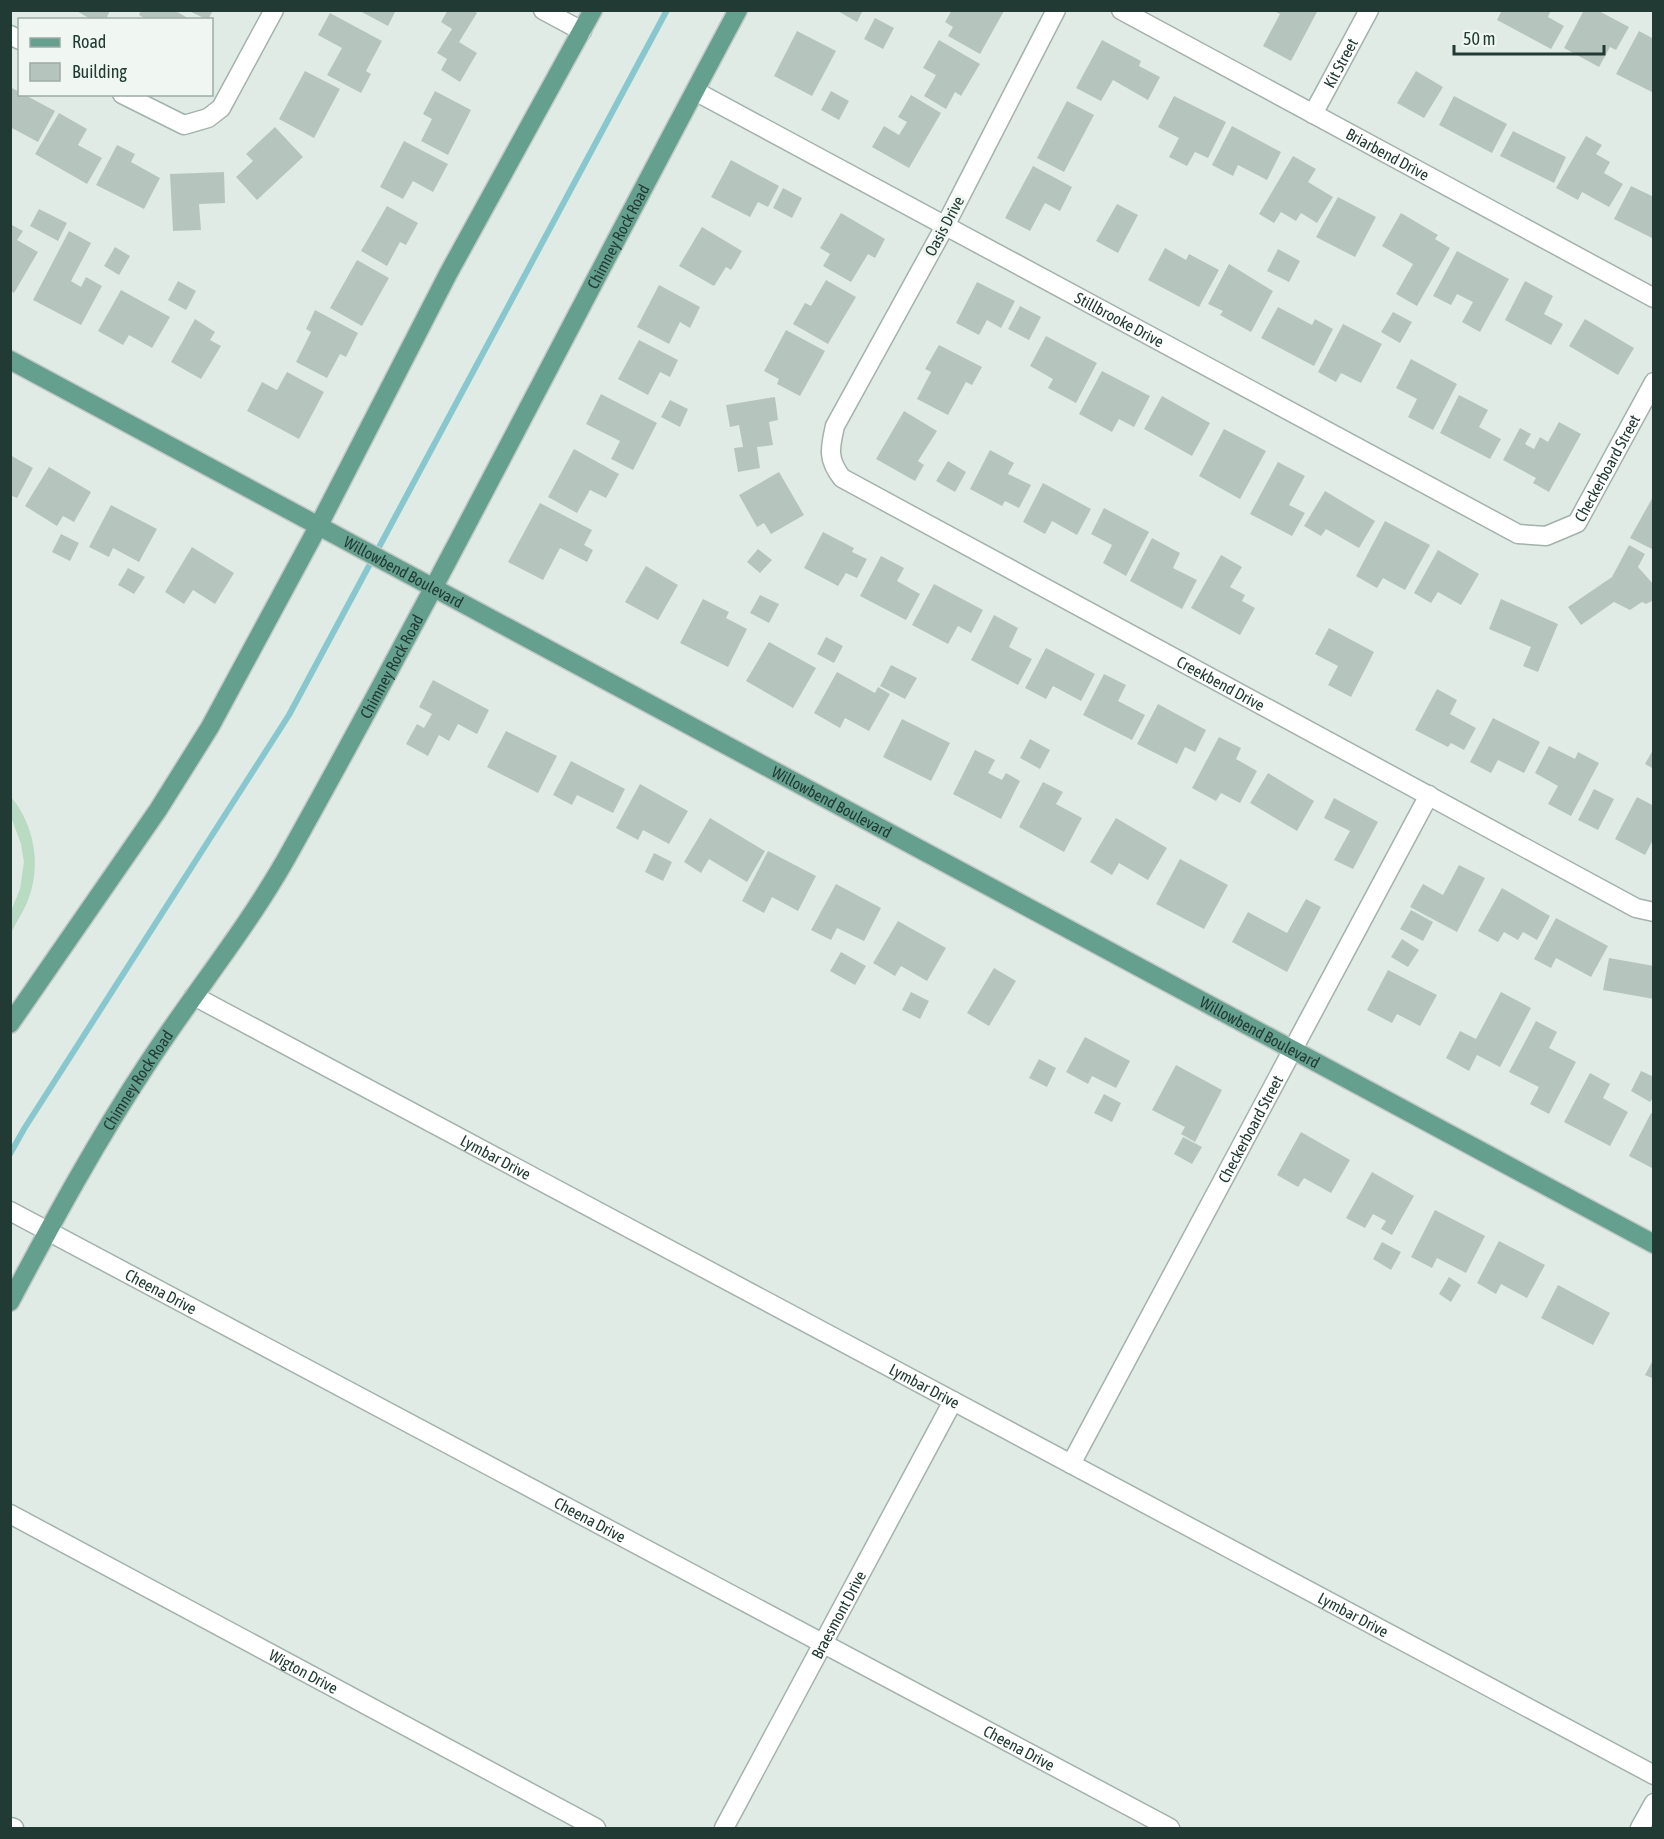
<svg xmlns="http://www.w3.org/2000/svg" width="1664" height="1839" viewBox="0 0 1664 1839" font-family="'Asap Condensed',sans-serif">
	<rect width="100%" height="100%" fill="#e0ebe5"/>
	<path fill="#b9dbc1" d="M11 797C34 824 42 866 28 900 24 911 16 922 11 933V911L20 889 24 862 21 844 11 817Z"/>
	<g fill="none" stroke-linecap="round" stroke-linejoin="round">
		<path stroke="#89c7cf" stroke-width="6" d="M10 1154 24 1129 289 715 667 10"/>
	</g>
	<path fill="#b5c5be" d="M75 10H110L106 20H92Z
		M141 10H174L191 20H148L139 15Z
		M187 10H213L208 20Z
		M358 10H396L388 26Z
		M448 10H472L477 13 459 42 477 53 460 82 441 70 447 59 437 53 452 29 441 22Z
		M836 10H863L857 22Z
		M952 10H1003L1004 11 980 54 948 36 953 27 945 22Z
		M1273 10H1318L1291 61 1263 46 1280 14Z
		M1502 10H1551L1548 17 1564 26 1551 49 1497 20Z
		M1584 10H1597L1629 27 1616 50 1610 47 1599 67 1564 48Z
		M330 13 382 41 366 71 371 74 361 93 327 75 342 48 318 35Z
		M875 18 894 28 883 49 864 39Z
		M797 31 836 51 812 96 774 76Z
		M1639 31 1654 39V93L1616 74Z
		M939 40 980 64 961 96 955 92 946 109 924 96 936 75 923 68Z
		M1102 40 1141 61 1139 66 1160 77 1148 100 1113 80 1101 101 1076 88Z
		M305 71 340 89 314 138 279 119Z
		M1416 71 1443 87 1424 118 1397 103Z
		M10 87 55 111 38 142 10 127Z
		M435 91 471 110 448 155 421 141 432 119 423 114Z
		M831 91 849 101 839 120 821 110Z
		M911 95 941 113 909 168 872 147 884 126 899 135 907 122 898 117Z
		M1174 96 1226 122 1208 158 1195 152 1187 166 1169 157 1179 138 1158 127Z
		M1454 96 1507 124 1492 153 1439 125Z
		M1067 101 1094 115 1064 172 1037 158Z
		M59 113 87 129 78 145 102 158 87 184 35 154Z
		M1232 126 1281 152 1267 180 1238 165 1233 176 1212 165Z
		M275 127 303 157 257 200 236 177 253 161 246 154Z
		M1513 131 1566 157 1554 183 1500 156Z
		M1586 136 1602 145 1596 154 1610 162 1604 173 1623 184 1609 207 1582 192 1578 200 1556 188Z
		M404 141 448 164 433 192 413 181 403 199 380 187Z
		M117 145 135 154 131 162 160 178 144 209 96 185Z
		M1293 156 1316 169 1308 182 1333 197 1317 223 1301 213 1296 221 1281 212 1274 223 1259 214Z
		M731 160 779 186 768 207 758 202 750 217 711 197Z
		M1033 166 1072 187 1060 211 1045 203 1030 231 1005 218Z
		M224 172 225 203 199 204 201 230 173 231 170 174Z
		M1631 186 1654 197V239L1614 219Z
		M783 188 802 198 792 218 773 208Z
		M1338 197 1376 217 1355 257 1316 237Z
		M1117 204 1138 215 1118 253 1096 241Z
		M387 206 418 223 406 245 400 242 387 266 361 251Z
		M39 209 67 223 58 241 30 226Z
		M841 213 885 239 875 258 868 254 851 282 823 266 830 254 820 248Z
		M1401 213 1438 235 1435 239 1450 248 1417 306 1396 294 1413 264 1382 246Z
		M10 224 23 231 17 240 38 252 14 293 10 290Z
		M702 227 742 251 731 270 726 267 714 286 679 266Z
		M69 231 91 243 71 281 81 287 86 277 102 286 81 325 33 300Z
		M115 247 130 256 119 275 104 266Z
		M1165 248 1186 260 1189 254 1219 270 1199 307 1148 280Z
		M1278 249 1300 261 1289 282 1267 271Z
		M1457 251 1509 279 1480 332 1462 322 1473 302 1457 294 1451 305 1433 296Z
		M357 260 389 278 362 326 330 308Z
		M1229 264 1273 291 1251 332 1220 315 1223 311 1208 304Z
		M826 280 856 297 828 344 793 324 805 303 811 306Z
		M178 281 196 291 186 310 168 300Z
		M1525 281 1553 296 1544 314 1563 324 1551 345 1505 320Z
		M977 282 1015 301 1001 328 987 320 979 335 956 323Z
		M659 285 700 307 690 328 680 322 669 344 637 327Z
		M121 290 170 317 152 348 129 335 123 345 98 331Z
		M1020 306 1041 317 1029 340 1008 329Z
		M1278 307 1312 325 1315 319 1333 329 1314 366 1261 338Z
		M315 310 358 333 346 357 340 354 327 378 296 362 311 332 306 329Z
		M1393 312 1412 322 1400 343 1381 332Z
		M195 319 215 332 210 340 221 346 201 379 171 362Z
		M1585 319 1634 348 1618 375 1569 346Z
		M1343 324 1382 344 1361 383 1341 373 1336 382 1318 372Z
		M786 330 825 351 800 396 777 384 779 379 764 371Z
		M1046 336 1097 363 1076 403 1048 388 1053 379 1030 366Z
		M639 340 678 360 670 377 660 372 648 395 618 379Z
		M939 345 982 367 972 385 966 382 948 415 917 399 931 372 925 369Z
		M1411 359 1457 384 1433 430 1408 417 1417 399 1396 388Z
		M1102 371 1150 396 1134 427 1119 419 1112 432 1079 414Z
		M287 372 324 392 299 439 247 411 262 382 277 390Z
		M601 394 657 423 633 470 611 459 620 441 586 424Z
		M1459 395 1488 410 1479 427 1501 439 1490 459 1440 433Z
		M1162 396 1210 423 1192 456 1144 429Z
		M775 397 778 420 769 422 773 445 757 447 760 468 738 472 734 448 743 447 739 425 730 427 726 405Z
		M670 400 688 409 680 427 661 417Z
		M904 411 937 431 918 461 924 465 915 481 876 459Z
		M1559 422 1581 434 1549 492 1533 483 1536 478 1503 460 1520 428 1531 434 1525 444 1534 449 1540 437 1548 442Z
		M1224 429 1266 451 1240 499 1199 476Z
		M574 449 619 474 606 498 590 490 577 513 548 497Z
		M990 450 1014 463 1008 474 1031 485 1019 508 1005 501 1002 506 970 489Z
		M10 455 33 468 17 498 10 495Z
		M948 461 966 472 955 492 936 481Z
		M1278 462 1305 476 1289 505 1305 513 1292 536 1250 514Z
		M49 467 91 492 74 522 63 516 57 526 25 506Z
		M779 472 804 515 771 534 764 523 757 527 739 495Z
		M1043 483 1091 509 1077 535 1052 521 1045 534 1023 522Z
		M1325 491 1375 521 1359 548 1326 529 1321 536 1304 526Z
		M1654 495V550L1630 538Z
		M540 503 592 530 584 545 593 550 587 562 560 548 543 580 508 562Z
		M111 505 157 529 139 562 113 548 109 557 89 547Z
		M1104 508 1149 532 1126 576 1103 563 1112 545 1091 534Z
		M1385 521 1430 545 1405 590 1383 578 1377 588 1356 576Z
		M823 532 854 548 852 552 867 559 857 578 846 573 838 586 804 568Z
		M61 534 79 543 70 561 52 552Z
		M1152 538 1180 553 1173 568 1197 580 1182 609 1130 581Z
		M1629 545 1645 554 1638 567 1654 585V600L1646 604 1642 602 1630 610 1614 602 1581 625 1568 607 1612 577Z
		M192 547 234 573 215 604 193 590 184 604 165 592Z
		M758 549 772 560 760 573 747 562Z
		M1438 550 1479 574 1461 605 1438 592 1431 603 1414 593Z
		M1221 555 1242 567 1230 587 1245 595 1242 601 1255 608 1240 635 1191 608Z
		M881 556 904 568 897 581 920 594 906 620 860 596Z
		M646 566 678 585 658 620 625 602Z
		M128 568 145 577 134 594 118 585Z
		M934 584 983 610 971 633 958 626 948 644 912 625Z
		M760 595 779 604 769 623 750 613Z
		M703 599 729 612 726 618 747 629 728 667 680 643Z
		M1501 599 1558 624 1538 672 1523 666 1531 647 1489 629Z
		M994 615 1018 628 1009 647 1032 659 1018 685 971 660Z
		M1329 628 1374 652 1351 697 1328 685 1338 666 1315 654Z
		M826 637 843 646 834 663 817 654Z
		M769 642 816 668 793 708 746 681Z
		M1046 648 1095 674 1081 701 1053 686 1046 699 1025 688Z
		M891 665 917 678 905 699 880 686Z
		M837 672 875 693 878 687 890 694 869 731 845 718 840 728 814 713Z
		M1104 674 1126 685 1118 701 1145 715 1132 740 1083 715Z
		M433 680 489 710 477 734 458 724 449 741 439 735 428 756 406 744 417 724 424 728 432 714 419 707Z
		M1437 689 1457 700 1450 714 1476 728 1464 750 1451 743 1448 747 1415 730Z
		M1158 704 1206 730 1195 752 1185 747 1177 764 1137 744Z
		M1493 718 1540 742 1524 773 1498 760 1491 773 1470 762Z
		M902 719 950 743 931 781 883 757Z
		M506 731 557 756 538 793 487 767Z
		M1219 737 1241 748 1236 759 1257 771 1240 803 1221 793 1216 801 1192 788Z
		M1030 739 1050 750 1040 769 1020 758Z
		M1549 746 1575 759 1578 752 1599 763 1571 816 1548 804 1558 786 1535 773Z
		M1654 748V769L1645 764Z
		M975 750 995 760 988 773 1002 780 1006 773 1020 781 1001 819 953 794Z
		M571 761 625 789 613 813 577 795 572 805 553 795Z
		M1268 773 1314 801 1297 831 1250 803Z
		M1043 782 1063 792 1056 804 1082 818 1064 852 1019 827Z
		M640 784 688 811 669 844 643 830 638 840 616 828Z
		M1594 789 1614 799 1598 830 1578 820Z
		M1637 797 1654 806V838L1645 855 1615 839Z
		M1334 798 1378 822 1353 869 1334 860 1350 831 1324 818Z
		M710 818 765 851 747 882 709 859 701 873 684 862Z
		M1116 818 1167 848 1148 880 1119 863 1112 875 1090 862Z
		M768 851 816 876 798 911 772 897 764 913 742 901Z
		M654 853 672 862 663 881 645 872Z
		M1180 859 1228 885 1204 929 1156 904Z
		M1459 865 1485 878 1457 932 1410 907 1423 884 1443 895Z
		M836 884 881 908 864 941 837 928 831 940 811 930Z
		M1502 888 1550 916 1537 940 1523 932 1518 940 1504 932 1498 942 1478 931Z
		M1306 899 1321 907 1287 972 1232 942 1248 912 1287 933Z
		M1411 910 1433 922 1423 941 1400 929Z
		M1556 918 1608 946 1591 977 1556 958 1551 968 1534 959Z
		M898 921 946 948 927 981 901 966 895 976 873 963Z
		M1402 939 1419 950 1408 967 1391 957Z
		M841 952 866 966 855 985 830 971Z
		M1609 958 1654 966V999L1603 990Z
		M994 968 1016 981 989 1026 967 1013Z
		M1388 970 1437 995 1420 1026 1397 1014 1392 1023 1367 1010Z
		M911 992 929 1001 920 1019 902 1010Z
		M1501 992 1531 1008 1500 1067 1477 1055 1469 1071 1446 1058 1460 1031 1476 1039Z
		M1536 1021 1557 1032 1549 1048 1576 1062 1549 1114 1530 1104 1539 1087 1509 1072Z
		M1085 1037 1130 1061 1116 1088 1092 1076 1088 1084 1066 1072Z
		M1039 1059 1056 1068 1047 1087 1029 1078Z
		M1176 1065 1222 1090 1195 1142 1181 1134 1185 1127 1152 1110Z
		M1641 1071 1654 1077V1096L1650 1102 1631 1091Z
		M1590 1073 1610 1084 1603 1098 1628 1112 1610 1146 1564 1122Z
		M1104 1094 1121 1103 1112 1122 1094 1113Z
		M1651 1113 1654 1114V1169L1629 1156Z
		M1301 1132 1350 1160 1331 1193 1304 1178 1298 1187 1277 1175Z
		M1183 1137 1202 1147 1192 1164 1174 1154Z
		M1372 1172 1414 1196 1392 1235 1381 1229 1386 1221 1373 1214 1365 1228 1346 1218Z
		M1435 1210 1485 1236 1466 1273 1437 1258 1432 1268 1411 1257Z
		M1499 1241 1545 1265 1527 1298 1501 1284 1496 1294 1477 1283Z
		M1382 1242 1401 1252 1391 1270 1373 1259Z
		M1449 1277 1461 1285 1451 1302 1439 1294Z
		M1558 1285 1610 1313 1593 1345 1541 1318Z
		M1654 1358V1379L1645 1375Z"/>
	<g fill="none" stroke-linecap="round" stroke-linejoin="round">
		<g stroke="#a3b2ac" stroke-width="21">
			<g id="minor">
				<path d="M543 10 582 31"/>
				<path id="s1" d="M1056 10 945 226 835 426C830 448 827 459 842 478L1636 908 1654 912"/>
				<path id="s2" d="M1121 10 1654 298"/>
				<path d="M10 35 20 40"/>
				<path id="s3" d="M695 91 1518 534 1546 536 1577 523 1654 382"/>
				<path d="M122 94 184 125 208 118 221 108 274 10"/>
				<path id="s4" d="M1313 114 1369 10"/>
				<path id="s5" d="M194 996 1654 1775"/>
				<path id="s6" d="M10 1211 1170 1828"/>
				<path id="s7" d="M1071 1464 1429 795"/>
				<path id="s8" d="M10 1514 596 1828"/>
				<path d="M10 1827 14 1828"/>
				<path id="s9" d="M724 1828 953 1401"/>
				<path d="M1640 1828 1654 1803"/>
			</g>
		</g>
		<g stroke="#c1c8c6" stroke-width="21">
			<g id="major">
				<path id="s10" d="M10 360 1654 1244"/>
				<path d="M10 1024 158 810 210 727 319 525 448 274 593 10"/>
				<path id="s11" d="M10 1302C53 1221 97 1140 148 1063 193 994 245 931 286 859 442 580 586 293 738 10"/>
			</g>
		</g>
		<use href="#minor" stroke="#fff" stroke-width="18"/>
		<use href="#major" stroke="#659f8e" stroke-width="18"/>
	</g>
	<g text-anchor="middle" dominant-baseline="central" stroke-width="6" stroke-linejoin="round" paint-order="stroke">
		<g font-size="16" fill="#213a33" stroke="#f0f7f3">
			<text stroke="none"><textPath href="#s4" startOffset="58">Kit Street</textPath></text>
			<text stroke="none"><textPath href="#s2" startOffset="303">Briarbend Drive</textPath></text>
			<text transform="translate(944 226) rotate(-62)">Oasis Drive</text>
			<text stroke="none"><textPath href="#s11" startOffset="1228">Chimney Rock Road</textPath></text>
			<text stroke="none"><textPath href="#s3" startOffset="482">Stillbrooke Drive</textPath></text>
			<text stroke="none"><textPath href="#s3" startOffset="1059">Checkerboard Street</textPath></text>
			<text stroke="none"><textPath href="#s10" startOffset="447">Willowbend Boulevard</textPath></text>
			<text stroke="none"><textPath href="#s11" startOffset="742">Chimney Rock Road</textPath></text>
			<text stroke="none"><textPath href="#s1" startOffset="957">Creekbend Drive</textPath></text>
			<text stroke="none"><textPath href="#s10" startOffset="933">Willowbend Boulevard</textPath></text>
			<text stroke="none"><textPath href="#s10" startOffset="1419">Willowbend Boulevard</textPath></text>
			<text stroke="none"><textPath href="#s11" startOffset="256">Chimney Rock Road</textPath></text>
			<text stroke="none"><textPath href="#s7" startOffset="380">Checkerboard Street</textPath></text>
			<text stroke="none"><textPath href="#s5" startOffset="342">Lymbar Drive</textPath></text>
			<text stroke="none"><textPath href="#s6" startOffset="171">Cheena Drive</textPath></text>
			<text stroke="none"><textPath href="#s5" startOffset="828">Lymbar Drive</textPath></text>
			<text stroke="none"><textPath href="#s6" startOffset="657">Cheena Drive</textPath></text>
			<text stroke="none"><textPath href="#s9" startOffset="242">Braesmont Drive</textPath></text>
			<text stroke="none"><textPath href="#s5" startOffset="1314">Lymbar Drive</textPath></text>
			<text stroke="none"><textPath href="#s8" startOffset="333">Wigton Drive</textPath></text>
			<text stroke="none"><textPath href="#s6" startOffset="1143">Cheena Drive</textPath></text>
		</g>
	</g>
	<rect width="1664" height="1839" fill="none" stroke="#213a33" stroke-width="24"/>
	<rect x="18" y="18" width="195" height="78" fill="#f0f7f3" stroke="#9daba6" stroke-width="1.5"/>
	<rect x="30" y="38" width="30" height="9" fill="#659f8e" stroke="#9daba6" stroke-width="1.5"/>
	<text x="72" y="48" font-size="18" fill="#213a33">Road</text>
	<rect x="30" y="63" width="30" height="18" fill="#b5c5be" stroke="#9daba6" stroke-width="1.5"/>
	<text x="72" y="78" font-size="18" fill="#213a33">Building</text>
	<path d="M1454 45v9h150v-9" fill="none" stroke="#213a33" stroke-width="3"/>
	<text x="1463" y="45" font-size="18" fill="#213a33" stroke="#f0f7f3" stroke-width="4.5" paint-order="stroke">50 m</text>
</svg>
